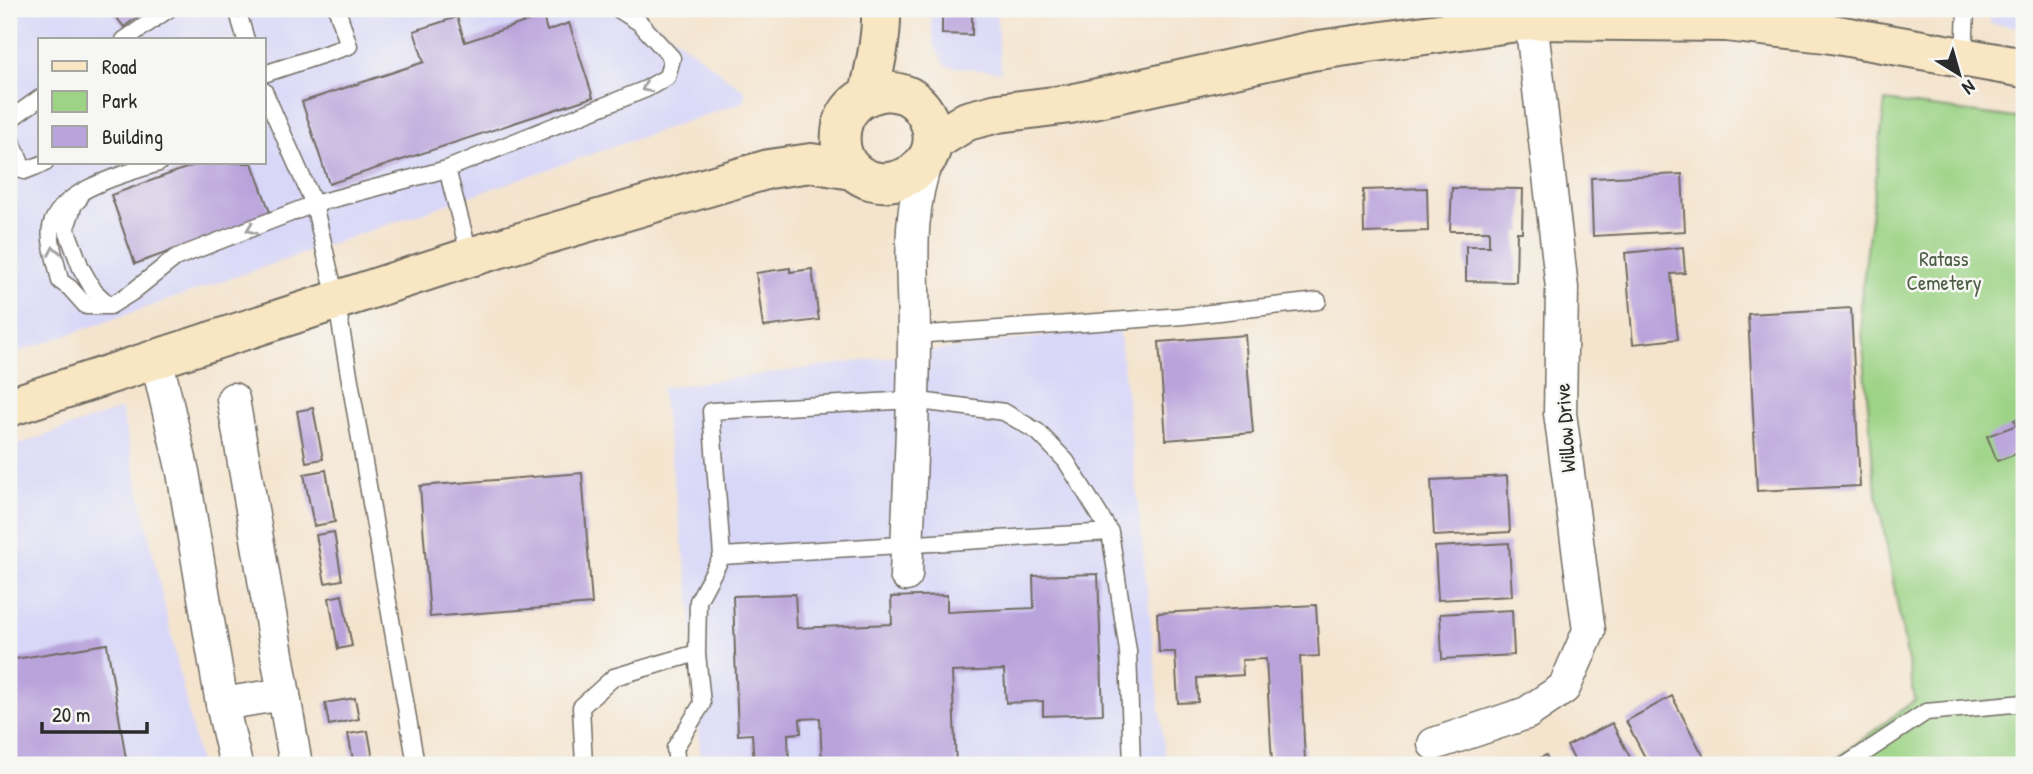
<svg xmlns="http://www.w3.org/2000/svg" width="2033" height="774" viewBox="0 0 2033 774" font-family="'Patrick Hand',sans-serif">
	<rect width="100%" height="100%" fill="#f6f6f2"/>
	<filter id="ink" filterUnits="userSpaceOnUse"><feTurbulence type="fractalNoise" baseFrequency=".0143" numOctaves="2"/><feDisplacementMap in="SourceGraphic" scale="14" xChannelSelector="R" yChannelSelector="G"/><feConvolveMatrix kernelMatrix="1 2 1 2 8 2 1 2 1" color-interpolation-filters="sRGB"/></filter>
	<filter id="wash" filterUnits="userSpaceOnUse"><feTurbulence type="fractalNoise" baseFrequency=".00686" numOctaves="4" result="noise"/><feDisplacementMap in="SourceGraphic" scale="28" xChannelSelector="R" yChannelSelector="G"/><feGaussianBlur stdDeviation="1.57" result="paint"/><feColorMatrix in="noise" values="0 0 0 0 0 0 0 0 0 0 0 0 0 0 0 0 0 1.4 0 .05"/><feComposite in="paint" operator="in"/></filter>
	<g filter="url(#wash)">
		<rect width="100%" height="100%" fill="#f4e4ce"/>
		<path fill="#d8d7f8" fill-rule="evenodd" d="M9 9H638L746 92 743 102 9 355ZM40 40H264V163H40Z
			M930 9H996L1001 72 946 66 934 45Z
			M1990 9H2024V27L1990 24Z
			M1119 326 1166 765H701L690 597 661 388Z
			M121 409 200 765H9V448Z"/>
		<path fill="#9cd385" stroke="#647f58" stroke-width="2" d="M1885 101 2024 119V765H1828L1915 700 1874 477 1860 308Z"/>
		<g id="blocks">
			<path fill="#b9a3db" d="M110 9H148L124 27Z
				M942 9H972V35L942 34Z
				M543 16 547 31 569 23 593 97 329 184 302 102 424 62 414 31 457 17 465 42Z
				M200 163H252L271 215 135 264 111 195Z
				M1682 174 1685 231 1593 236 1591 178Z
				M1427 188 1428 231 1364 233 1363 190Z
				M1452 188 1523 189 1522 232H1517L1516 282 1466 281V246H1489V231H1450Z
				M1683 247 1685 273 1671 274 1678 339 1633 344 1625 253Z
				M790 268V272L812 269 819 320 763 327 756 273Z
				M1851 308 1860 486 1757 491 1748 314Z
				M1245 335 1253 433 1166 440 1159 342Z
				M313 408 323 459 306 462 297 411Z
				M2024 416V451L1997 461 1987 436 2017 425 2014 420Z
				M326 470 335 522 314 526 304 474Z
				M582 473 592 604 430 617 420 486Z
				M1507 476 1510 532 1434 536 1431 480Z
				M334 532 342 580 325 583 316 535Z
				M1509 543 1512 596 1438 600 1435 547Z
				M1098 574 1103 714 1043 716V701L1006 703 1004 670 952 672 956 765H822L820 718 800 719 801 733 788 734 789 765H754L752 734 738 735 733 596 795 594 797 628 892 624 891 597 947 595V612L1034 608 1033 576Z
				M342 595 352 646 338 649 329 598Z
				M1316 605 1319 656 1300 657 1305 761 1272 763 1266 659 1242 660 1243 675 1197 678 1198 702 1178 703 1175 652H1159L1157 613Z
				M1512 610 1514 655 1442 659 1440 614Z
				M107 644 127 765H9V660Z
				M1672 696 1705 759 1694 765H1649L1626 721Z
				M355 698 359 719 329 725 325 703Z
				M1612 723 1634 765H1577L1567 746Z
				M368 731 374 765H354L348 734Z
				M1546 755 1551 765H1526Z"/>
		</g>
	</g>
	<g filter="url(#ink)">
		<use href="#blocks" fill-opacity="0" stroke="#716c64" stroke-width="2"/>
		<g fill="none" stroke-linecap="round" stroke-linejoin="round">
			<g stroke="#716c64" stroke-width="19">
				<path id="lane" d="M237 9 246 40
					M124 40 169 9
					M1964 57 1966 9
					M264 74 349 46 337 9
					M264 91 314 204 336 299 416 765
					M9 120 40 98
					M9 134 24 171 45 163
					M159 163C128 173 59 189 51 227 48 239 58 268 60 281L70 288 86 306H110L131 293 175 258 314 204 447 169 470 257
					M447 169 646 89 667 77 672 58 640 23 618 9
					M79 199 74 204 66 228 81 268 94 291 110 306
					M914 335 1183 316 1318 301
					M722 556 1110 532
					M584 765 581 707 614 677 697 653
					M677 765 675 748 702 704 697 653 698 601 722 556 711 411 912 400 1004 412 1038 432 1066 461 1110 532 1128 651 1132 765
					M1846 765 1926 712 2024 703"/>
			</g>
			<g stroke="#716c64" stroke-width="35">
				<path id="street" d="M156 357 183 472 222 704 236 765
					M233 399 296 765
					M906 575C909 495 914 415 914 335 914 270 905 218 928 156
					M222 704 284 694
					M1434 744 1527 713 1564 688 1589 631 1560 413 1562 288 1531 20"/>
			</g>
			<g stroke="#716c64" stroke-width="42">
				<path id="secondary" d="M887 91C894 92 902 93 908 96 927 107 940 135 928 157 913 182 876 192 853 170 836 154 837 122 853 106 862 96 874 93 887 91Z
					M869 94C875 66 882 38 881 9
					M933 142 967 121 998 113 1070 104 1312 51 1531 20 1726 22 1826 33 2024 68
					M9 407 470 257 769 169 811 163 852 170"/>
			</g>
			<use href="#lane" stroke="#fff" stroke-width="16"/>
			<use href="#street" stroke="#fff" stroke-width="32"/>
			<use href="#secondary" stroke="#f9e7c3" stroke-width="38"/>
		</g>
		<defs><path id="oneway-chevron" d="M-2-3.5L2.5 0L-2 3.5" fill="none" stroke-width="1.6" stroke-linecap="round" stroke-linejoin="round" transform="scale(1.75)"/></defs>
		<g stroke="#a0a0a0">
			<use href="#oneway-chevron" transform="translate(646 88) rotate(154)"/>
			<use href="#oneway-chevron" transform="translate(251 229) rotate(159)"/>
			<use href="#oneway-chevron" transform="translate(54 251) rotate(-100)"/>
		</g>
	</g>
	<g text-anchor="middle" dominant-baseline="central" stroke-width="5" stroke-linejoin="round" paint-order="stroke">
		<g font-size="21" fill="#4d5d46" stroke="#f6f6f2">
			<text x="1944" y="258">Ratass<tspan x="1944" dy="24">Cemetery</tspan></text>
		</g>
		<g font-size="21" fill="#2b2b2b" stroke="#f6f6f2">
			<text transform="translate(1565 428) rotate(-94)">Willow Drive</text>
		</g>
	</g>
	<rect width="2033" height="774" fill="none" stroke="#f6f6f2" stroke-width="35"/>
	<rect x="38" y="38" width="228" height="126" fill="#f6f6f2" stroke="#a5a5a2" stroke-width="2"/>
	<rect x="52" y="61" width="35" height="10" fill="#f9e7c3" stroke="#a5a5a2" stroke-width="2"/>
	<text x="102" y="74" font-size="21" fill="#2b2b2b">Road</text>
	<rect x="52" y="91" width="35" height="21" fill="#9cd385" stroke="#a5a5a2" stroke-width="2"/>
	<text x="102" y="108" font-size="21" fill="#2b2b2b">Park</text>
	<rect x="52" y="126" width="35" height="21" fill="#b9a3db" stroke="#a5a5a2" stroke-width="2"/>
	<text x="102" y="144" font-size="21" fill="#2b2b2b">Building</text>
	<g transform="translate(1959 74) rotate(143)" stroke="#f6f6f2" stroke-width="5" paint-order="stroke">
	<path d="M0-5L12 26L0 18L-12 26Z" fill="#2b2b2b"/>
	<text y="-10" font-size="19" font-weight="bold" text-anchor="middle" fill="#2b2b2b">N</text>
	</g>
	<path d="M42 722v10h105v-10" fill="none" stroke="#2b2b2b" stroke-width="3.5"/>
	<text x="52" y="722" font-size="21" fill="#2b2b2b" stroke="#f6f6f2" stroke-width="5" paint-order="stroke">20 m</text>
</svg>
